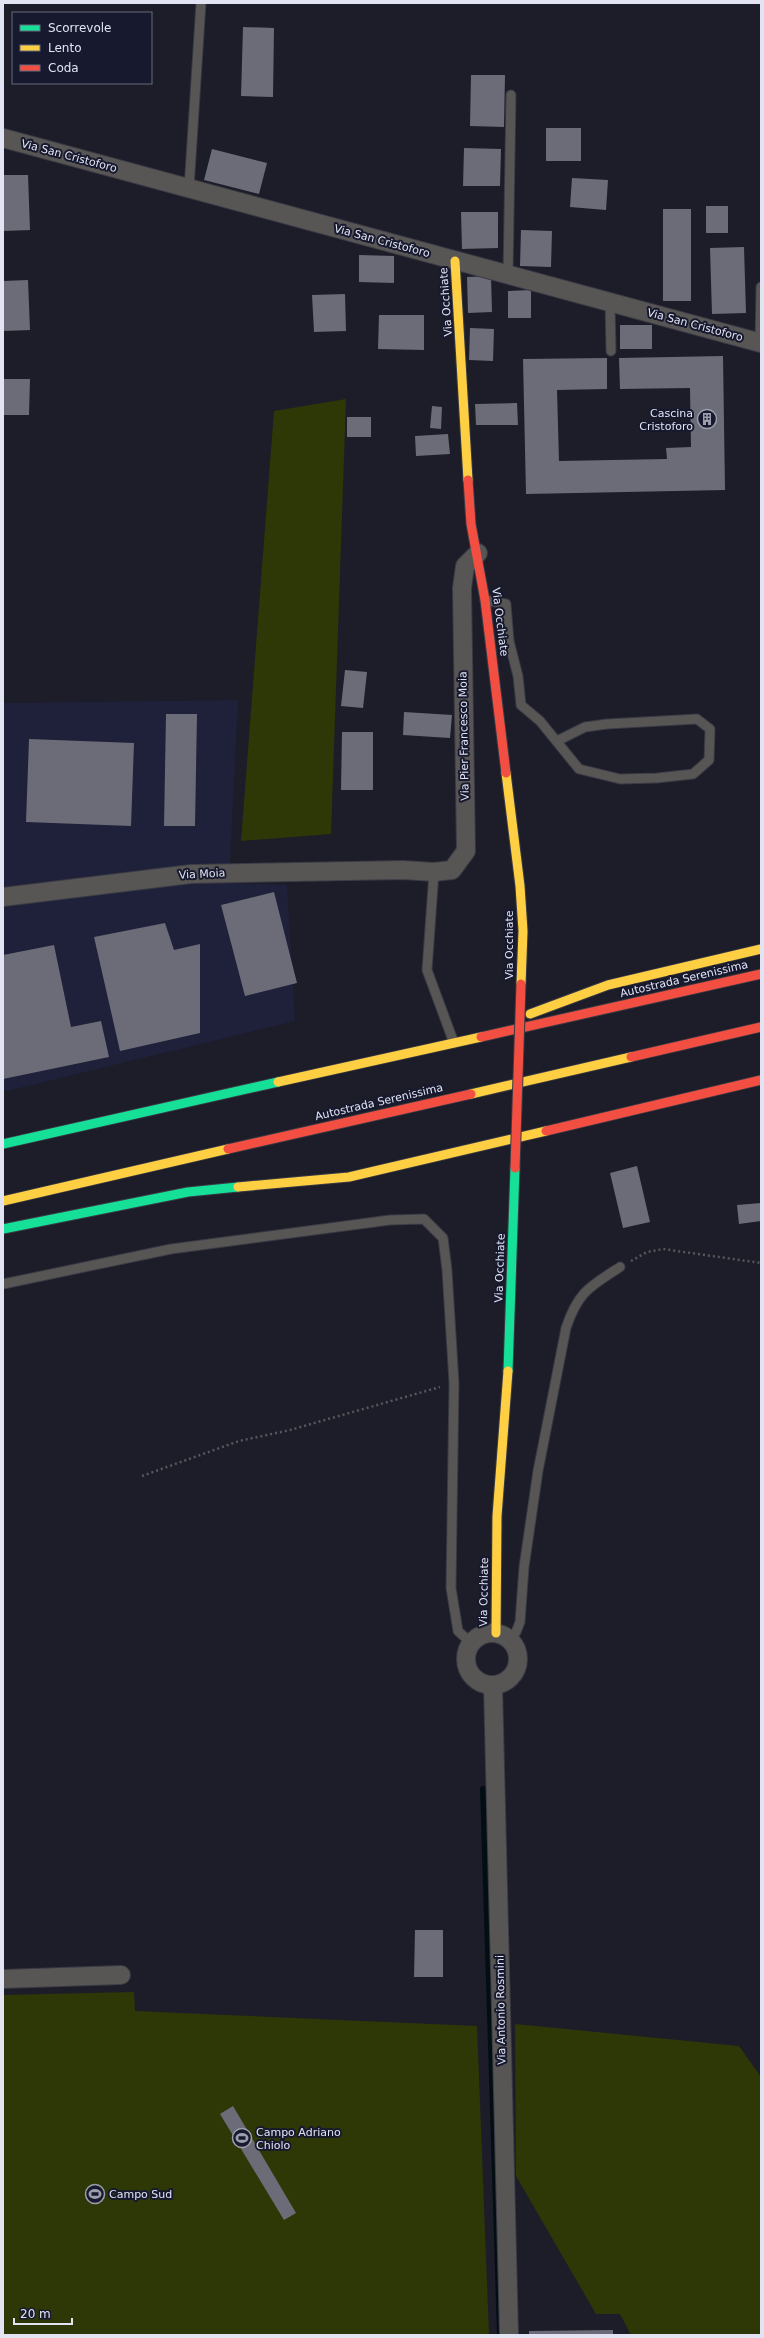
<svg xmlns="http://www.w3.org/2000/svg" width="764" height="2338" viewBox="0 0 764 2338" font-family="'DejaVu Sans',sans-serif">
	<rect width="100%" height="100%" fill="#1c1d29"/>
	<path fill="#1f2039" d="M238 700 229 883 287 885 295 1021 3 1092V703Z"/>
	<path fill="#2e3806" d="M346 399 331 834 241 841 274 411Z
		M134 1992 135 2011 477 2026 489 2335H3V1995Z
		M515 2024 739 2046 761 2077V2335H631L620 2314H596L516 2176Z"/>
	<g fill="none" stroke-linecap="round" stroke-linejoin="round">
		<path stroke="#030e13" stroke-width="6" d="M483 1789 500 2335"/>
	</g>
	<path fill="#6b6c77" d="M243 27 274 28 273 97 241 96Z
		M471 75H505L504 127 470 126Z
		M546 128H581V161H546Z
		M464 148 501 149 500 186H463Z
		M212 149 267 163 259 194 204 180Z
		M3 175H28L30 230 3 231Z
		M572 178 608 180 606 210 570 207Z
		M706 206H728V233H706Z
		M663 209H691V301H663Z
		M461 212H498V248L462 249Z
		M521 230 552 231 551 267 520 266Z
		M744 247 746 313 712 314 710 248Z
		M359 255 394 256V283L359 282Z
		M491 276 492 312 468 313 467 277Z
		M28 280 30 330 3 331V281Z
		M531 290V318H508V291Z
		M345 294 346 331 314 332 312 295Z
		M379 315H424V350L378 349Z
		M620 325H652V349H620Z
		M470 328 494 329 493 361 469 360Z
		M723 356 725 490 526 494 523 359 607 358V389L557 390 559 461 667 459 666 448 691 447 690 388 620 389 619 358Z
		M3 379H30L29 415H3Z
		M517 403 518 425H476L475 404Z
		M432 406 442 407 441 429 430 428Z
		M347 417H371V437H347Z
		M448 434 450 454 416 456 415 436Z
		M345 670 367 672 363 708 341 706Z
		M404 712 452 715 450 738 403 735Z
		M166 714H197L195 826H164Z
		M342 732H373V790H341Z
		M29 739 134 743 131 826 26 822Z
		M274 892 297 983 245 996 221 905Z
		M165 923 174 950 200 944V1033L120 1051 94 937Z
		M54 945 71 1027 101 1021 109 1057 3 1079V955Z
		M637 1166 650 1222 623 1228 610 1173Z
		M761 1203V1221L739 1224 737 1205Z
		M415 1930H443V1977H414Z
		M233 2106 296 2213 284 2220 220 2114Z
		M613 2330V2335H529V2331Z"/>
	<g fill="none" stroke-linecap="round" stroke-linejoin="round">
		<g stroke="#393a44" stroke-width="11">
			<path id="lane" d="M189 188 201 3
				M508 275 511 95
				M610 303 611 351
				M760 343 761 287
				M485 600 506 604 509 641 518 676 521 705 540 721 579 769 620 779 657 778 693 774 709 760 710 729 697 719 607 724 585 727 557 741
				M434 872 427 970 454 1043
				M3 1284 171 1249 390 1220 424 1219 443 1238 447 1270 454 1383 451 1588 458 1631 471 1643
				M510 1640 516 1632 520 1622 524 1567 538 1471 566 1328C578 1292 589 1287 620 1267"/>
		</g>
		<g stroke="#393a44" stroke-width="20">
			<path id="street" d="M3 138 761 343
				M3 897 191 874 403 870 434 872 452 870 466 851 462 588 465 566 478 553
				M466 1659a26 26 0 1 1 52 0a26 26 0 1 1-52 0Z
				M493 1686 509 2335
				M3 1979 121 1975"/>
		</g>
		<g stroke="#393a44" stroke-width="11">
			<path id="fast" d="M3 1144 278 1082
				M3 1229 188 1192 238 1187
				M508 1371 515 1168"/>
		</g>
		<g stroke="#393a44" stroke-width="11">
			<path id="slow" d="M455 261 468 480
				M506 773 520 886 523 931 521 984
				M530 1014 608 985 761 949
				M278 1082 481 1037
				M471 1094 631 1057
				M238 1187 349 1177 546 1131
				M3 1201 228 1149
				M496 1633 497 1516 508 1371"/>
		</g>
		<g stroke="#393a44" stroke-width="11">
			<path id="jam" d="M468 480 471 524 485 600 506 773
				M481 1037 761 974
				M631 1057 761 1027
				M546 1131 761 1080
				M228 1149 471 1094"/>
		</g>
		<path stroke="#585759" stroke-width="2.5" stroke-dasharray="2 3" stroke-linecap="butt" d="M631 1261 647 1252 663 1249 761 1263
			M142 1476 239 1441 290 1430 440 1387"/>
		<use href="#lane" stroke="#585555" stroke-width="9"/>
		<use href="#street" stroke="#585555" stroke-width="18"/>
		<use href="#fast" stroke="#16e098" stroke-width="9"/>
		<use href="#slow" stroke="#ffcf43" stroke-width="9"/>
		<use href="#jam" stroke="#f24e42" stroke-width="9"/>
		<g stroke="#393a44" stroke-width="11" stroke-linecap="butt">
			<path id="jam-bridge" d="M515 1168 521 984"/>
		</g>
		<use href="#jam-bridge" stroke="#f24e42" stroke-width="9"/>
	</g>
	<defs>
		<g id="building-ring" transform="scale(1)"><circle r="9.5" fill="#17192e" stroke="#9d9eac" stroke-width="1.5"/><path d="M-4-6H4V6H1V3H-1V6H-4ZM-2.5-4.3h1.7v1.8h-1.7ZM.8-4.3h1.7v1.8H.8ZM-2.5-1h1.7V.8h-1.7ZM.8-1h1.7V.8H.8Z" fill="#9d9eac"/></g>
		<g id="stadium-ring" transform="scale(1)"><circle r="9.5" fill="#17192e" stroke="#9d9eac" stroke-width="1.5"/><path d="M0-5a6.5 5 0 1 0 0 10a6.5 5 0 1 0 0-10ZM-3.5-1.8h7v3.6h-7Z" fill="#9d9eac"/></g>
	</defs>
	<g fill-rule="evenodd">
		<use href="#building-ring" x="707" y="419"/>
		<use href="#stadium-ring" x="242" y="2138"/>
		<use href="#stadium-ring" x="95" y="2194"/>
	</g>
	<g text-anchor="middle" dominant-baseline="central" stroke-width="4" stroke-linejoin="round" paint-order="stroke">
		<g font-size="11" fill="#e2e4f3" stroke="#17192e">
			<text transform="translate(69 156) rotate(15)">Via San Cristoforo</text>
			<text transform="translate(382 241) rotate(15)">Via San Cristoforo</text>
			<text transform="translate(446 302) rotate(-94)">Via Occhiate</text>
			<text transform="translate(695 325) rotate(15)">Via San Cristoforo</text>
			<text transform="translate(500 622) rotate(83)">Via Occhiate</text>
			<text transform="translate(464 736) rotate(-91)">Via Pier Francesco Moia</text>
			<text transform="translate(202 874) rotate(-3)">Via Moia</text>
			<text transform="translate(509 945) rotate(-90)">Via Occhiate</text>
			<text transform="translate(684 979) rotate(-13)">Autostrada Serenissima</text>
			<text transform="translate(379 1102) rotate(-13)">Autostrada Serenissima</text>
			<text transform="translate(500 1268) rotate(-88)">Via Occhiate</text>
			<text transform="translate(484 1592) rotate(-89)">Via Occhiate</text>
			<text transform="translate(501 2010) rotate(-91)">Via Antonio Rosmini</text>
		</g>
		<g font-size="11" fill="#e2e4f3" stroke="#17192e" text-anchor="start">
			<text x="693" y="413" text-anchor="end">Cascina<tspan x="693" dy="13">Cristoforo</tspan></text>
			<text x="256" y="2132">Campo Adriano<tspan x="256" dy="13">Chiolo</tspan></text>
			<text x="109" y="2194">Campo Sud</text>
		</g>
	</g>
	<rect width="764" height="2338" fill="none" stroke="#e2e4f3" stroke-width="8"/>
	<rect x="12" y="12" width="140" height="72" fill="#17192e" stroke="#686a7d"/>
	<rect x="20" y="25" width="20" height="6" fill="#16e098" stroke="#686a7d"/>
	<text x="48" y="32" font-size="12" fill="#e2e4f3">Scorrevole</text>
	<rect x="20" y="45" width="20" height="6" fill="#ffcf43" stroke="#686a7d"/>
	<text x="48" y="52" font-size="12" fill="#e2e4f3">Lento</text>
	<rect x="20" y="65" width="20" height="6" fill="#f24e42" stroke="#686a7d"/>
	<text x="48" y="72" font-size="12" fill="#e2e4f3">Coda</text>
	<path d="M14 2318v6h58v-6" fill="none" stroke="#e2e4f3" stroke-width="2"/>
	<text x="20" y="2318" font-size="12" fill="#e2e4f3" stroke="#17192e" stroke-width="3" paint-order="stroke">20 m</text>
</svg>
